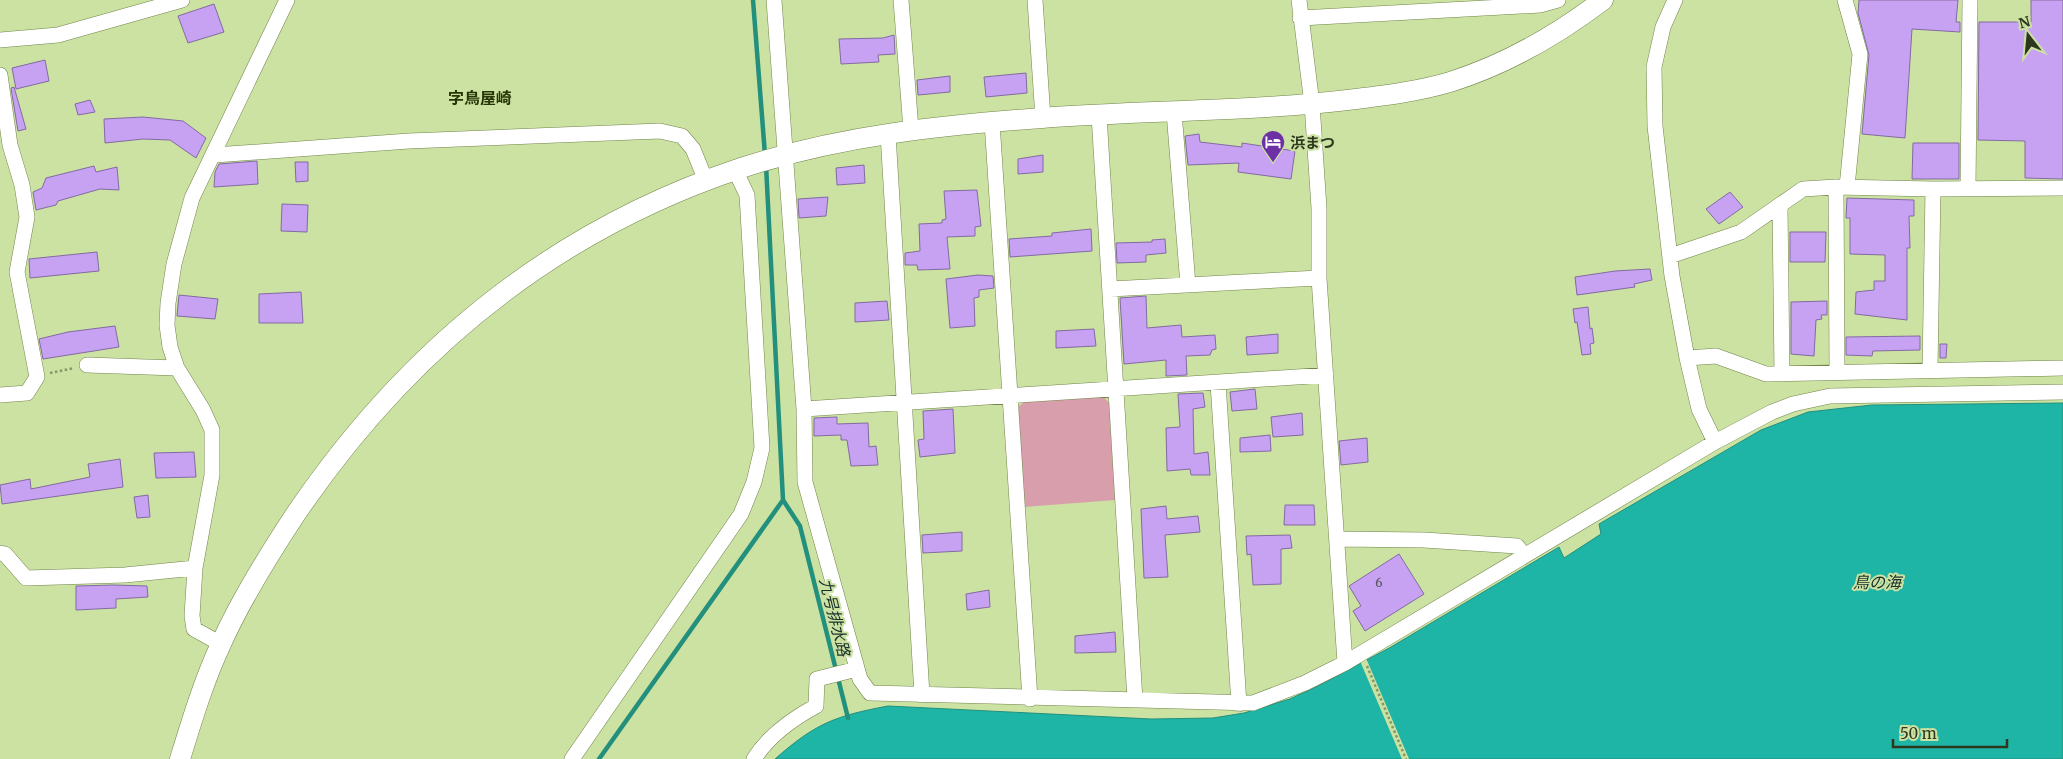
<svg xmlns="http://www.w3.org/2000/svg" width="2063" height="759" viewBox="0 0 2063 759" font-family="Merriweather,'Noto Sans JP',serif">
	<rect width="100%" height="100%" fill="#cbe2a3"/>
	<path fill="#d99eab" d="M1102 395 1109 403 1115 500 1024 507 1018 407 1024 402Z"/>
	<path fill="#1eb5a6" stroke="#238f7d" d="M2063 403V759H775C816 723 835 716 888 706L1151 719 1213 718 1244 713 1290 699 1318 686 1391 647 1559 547 1564 558 1601 534 1599 524 1761 430 1808 412 1872 405Z"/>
	<path fill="#cbe2a3" d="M1366 658 1409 759H1402L1360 661Z"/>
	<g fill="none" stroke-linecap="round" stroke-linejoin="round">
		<path stroke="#238f7d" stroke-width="4.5" d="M753 0 765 155
			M766 165 783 500 800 526 848 718
			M599 759 783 500"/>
	</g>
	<path fill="#c7a2f3" stroke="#836aa2" d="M1859 0H1958L1956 22H1960V32L1912 29 1905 138 1862 134 1869 55 1858 13Z
		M2031 0H2063V179L2025 178V141L1978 140 1979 22H2031Z
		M214 4 224 32 188 43 178 16Z
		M894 35 895 54 878 55 879 62 841 64 839 39 883 38Z
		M45 60 49 81 16 89 12 68Z
		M1026 73 1027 93 986 97 984 77Z
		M950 76V92L918 95 917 80Z
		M14 87 26 129 18 131 11 88Z
		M90 100 95 112 78 115 75 104Z
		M143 117 183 121 206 138 196 158 170 140 143 139 105 143 104 119Z
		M1199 134 1200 142 1242 147V143L1295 151 1291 179 1238 172 1239 163 1188 165 1185 136Z
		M1913 143H1959V179H1912Z
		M1043 155V172L1018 174V159Z
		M257 161 258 184 214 187 215 172 219 164Z
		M295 162H308V181L296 182Z
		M864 165 865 183 837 185 836 168Z
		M94 166 96 172 117 167 119 190 100 189 58 201 56 205 36 210 33 192 42 188 46 178Z
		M977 190 981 226 975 227V236L947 237 950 269 918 270 917 265H905V253L920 251 919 224 942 223V220L946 219 944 191Z
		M1730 192 1743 207 1719 224 1706 209Z
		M828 197 826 216 799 218 798 199Z
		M1847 198 1914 200V216H1909L1910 248H1907V320L1855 314 1856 292 1874 290V281H1885V255L1850 254V218H1846Z
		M282 204 308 205 307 232 281 231Z
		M1091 229 1092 251 1010 257 1009 239 1052 236V233Z
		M1790 232H1826L1825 262H1790Z
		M1165 239 1166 253 1146 255V262L1117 263 1116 243 1152 242V240Z
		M97 252 99 271 30 278 29 259Z
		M1650 269 1652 280 1634 284 1635 287 1577 295 1575 277 1615 271Z
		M978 275 993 276 994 288 979 290V297L974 298 975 326 950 328 946 279Z
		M301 292 303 323H259V294Z
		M179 295 218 299 215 319 177 316Z
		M1146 296 1147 328 1181 325 1182 337 1215 335 1216 349 1212 350 1210 355 1186 356 1187 375 1166 376V360L1124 364 1120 298Z
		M887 301 889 320 855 322V303Z
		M1827 301V315H1821L1822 319 1816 320 1814 356 1791 354V302Z
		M1588 307 1590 329 1592 328 1594 343 1590 344 1591 354 1582 355 1577 322 1575 323 1573 309Z
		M115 326 119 347 43 359 39 339 68 332Z
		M1094 329 1096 346 1056 348V331Z
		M1278 334V353L1247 355 1246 337Z
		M1920 336V350L1873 351 1872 356 1846 355V337Z
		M1940 344H1947L1946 358H1940Z
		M1255 389 1257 409 1232 411 1230 392Z
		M1203 393 1205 407 1193 409 1194 454 1208 452 1210 475H1191L1190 469 1167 471 1166 428 1180 427 1178 394Z
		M953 409 955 453 920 457 918 440 924 439 923 411Z
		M1302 413 1303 435 1273 437 1271 417Z
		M837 417V424L868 423 869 447 876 446 878 465 851 466 847 440H841V435L814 436V418Z
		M1270 435 1271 451 1240 452V438Z
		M1367 438 1368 462 1341 465 1339 441Z
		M194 452 196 477 156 478 154 453Z
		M120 459 123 487 2 504 0 485 30 479 31 489 90 477 88 464Z
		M148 495 150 517 137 518 134 497Z
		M1285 505H1314L1315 525H1284Z
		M1166 506 1167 519 1198 516 1200 532 1165 535 1168 577 1144 578 1141 509Z
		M962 532V551L923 553 922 535Z
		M1290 535 1292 548 1281 549V584L1253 585 1251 554 1247 555 1246 536Z
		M1399 554 1424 594 1365 631 1353 611 1361 606 1349 586Z
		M114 585 147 586 148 597 116 599V608L76 610V586Z
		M989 590 990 607 967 610 966 594Z
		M1115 632 1116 652 1075 653V636Z"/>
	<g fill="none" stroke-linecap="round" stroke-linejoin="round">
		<g stroke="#718549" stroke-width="16">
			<path id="minor" d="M774 0 804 409 805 482 860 679 870 693 1253 703 1305 683 1345 663 1715 442 1772 412 1793 404 1830 396 2063 392
				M901 0 911 130
				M1035 0 1043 118
				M1299 0 1312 104 1319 208V278L1345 663
				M1675 0 1663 27 1654 67 1655 126 1672 276 1687 358 1699 409 1715 442
				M1845 0 1860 54 1847 187
				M1300 18 1540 5 1558 0
				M0 40 58 35 182 0
				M0 75 10 145 22 185 27 217 17 272 37 377 27 393 0 395
				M1174 112 1188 285
				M1099 115 1135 700
				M992 122 1030 699
				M888 134 922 695
				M215 155 409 141 660 131 682 136 693 149 706 181
				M1968 188 1970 0
				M1780 205 1782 374
				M1670 256 1741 232 1803 189 1836 187
				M1110 289 1319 278
				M1687 358 1716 356 1766 374 2063 368
				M87 365 177 368
				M1930 370 1933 189
				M1837 372 1836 187 1933 189 2063 188
				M1218 383 1239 704
				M804 409 1326 375
				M1337 539 1424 540 1517 546 1524 555
				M0 553 5 554 26 578 125 575 195 568
				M221 644 194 629 192 616 195 568 212 475V430L203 410 177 368 170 347 167 325 168 303 174 264 192 198 287 0
				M572 759 741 514 754 482 762 448 747 195 735 170
				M754 759C769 735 792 719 816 706L817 679 857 669"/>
		</g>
		<g stroke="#718549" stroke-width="21">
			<path id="tertiary" d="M180 759C192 720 204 680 221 644 241 599 268 556 295 515 406 351 552 231 741 168 838 136 941 125 1042 118 1147 110 1252 112 1356 99 1388 95 1420 91 1450 82 1507 64 1557 35 1603 0"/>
		</g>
		<path stroke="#869768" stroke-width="2.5" stroke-dasharray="2.5 2.5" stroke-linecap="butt" d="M50 373 74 368
			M1367 666 1406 759"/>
		<use href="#minor" stroke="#fff" stroke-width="15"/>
		<use href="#tertiary" stroke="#fff" stroke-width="20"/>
	</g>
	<defs>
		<g id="hotel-pin" transform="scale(1.25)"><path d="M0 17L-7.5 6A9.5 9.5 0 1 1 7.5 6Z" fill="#6e30a5" stroke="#cbe2a3"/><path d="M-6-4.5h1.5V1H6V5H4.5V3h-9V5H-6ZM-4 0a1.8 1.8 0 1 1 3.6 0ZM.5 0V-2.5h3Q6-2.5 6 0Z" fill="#fff"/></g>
	</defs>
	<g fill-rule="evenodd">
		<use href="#hotel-pin" x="1273" y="142"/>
	</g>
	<g text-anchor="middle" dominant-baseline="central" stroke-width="4" stroke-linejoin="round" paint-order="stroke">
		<g font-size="12" fill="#545253">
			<text x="1379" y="582">6</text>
		</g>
		<g font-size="15" font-weight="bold" fill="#2e371e" stroke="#cbe2a3" text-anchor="start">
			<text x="1290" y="142">浜まつ</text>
		</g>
		<g font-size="16" font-weight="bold" fill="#273505" stroke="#cbe2a3">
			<text x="480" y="98">字鳥屋崎</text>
		</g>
		<g font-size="16" font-style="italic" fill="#182f2b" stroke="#cbe2a3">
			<text x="1877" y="582">鳥の海</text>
			<text transform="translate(835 617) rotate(76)">九号排水路</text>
		</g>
	</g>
	<g transform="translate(2028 35) rotate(344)" stroke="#cbe2a3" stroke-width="4" paint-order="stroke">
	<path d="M0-4L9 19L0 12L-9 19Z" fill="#2e371e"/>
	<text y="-8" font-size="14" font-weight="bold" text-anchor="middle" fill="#2e371e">N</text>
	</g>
	<path d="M1893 739v8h114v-8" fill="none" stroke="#2e371e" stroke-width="2.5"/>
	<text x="1900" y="739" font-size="15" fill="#2e371e" stroke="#cbe2a3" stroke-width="4" paint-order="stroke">50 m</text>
</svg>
